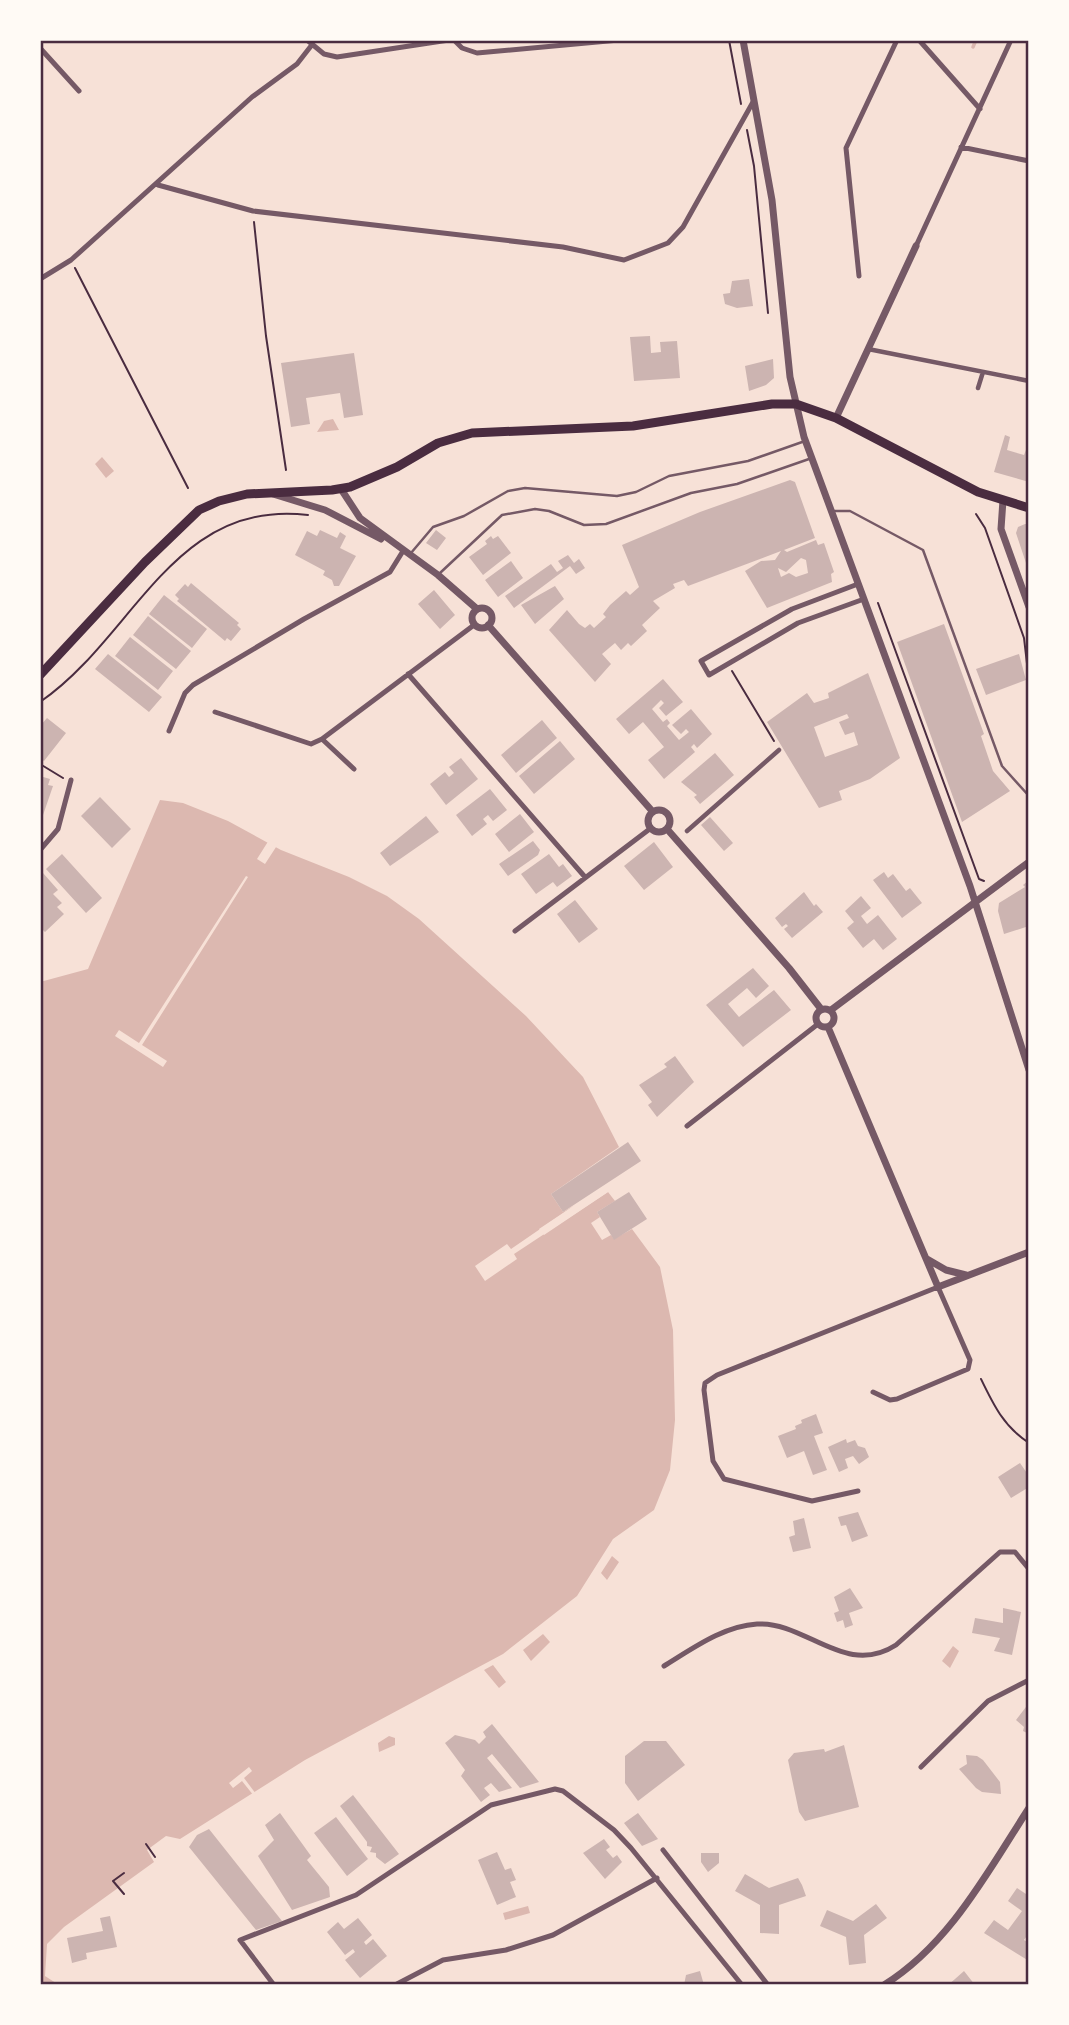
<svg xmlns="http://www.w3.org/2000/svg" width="1069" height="2025" viewBox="0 0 1069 2025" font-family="'Work Sans',sans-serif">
	<rect width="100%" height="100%" fill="#f7e1d7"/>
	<path fill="#dcb8b0" d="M333 419 339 430 317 432 324 421Z
		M102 457 114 471 106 478 95 464Z
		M160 800 183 803 228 821 281 850 349 877 387 896 419 919 526 1016 583 1077 619 1147 551 1194 563 1212 575 1205 539 1229 544 1235 608 1192 615 1201 597 1212 600 1217 591 1223 602 1240 611 1235 614 1239 632 1229 660 1267 673 1330 675 1420 670 1470 654 1510 613 1539 577 1596 503 1654 305 1760 180 1839 166 1836 147 1850 154 1862 64 1927 47 1944 45 1976 59 1985H40V982L88 969Z
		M612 1556 619 1562 607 1580 601 1573Z
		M543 1634 550 1642 531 1661 523 1650Z
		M953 1646 959 1651 950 1668 942 1661Z
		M493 1665 506 1682 499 1688 484 1670Z
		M389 1736 395 1738V1745L379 1752 378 1743Z
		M528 1906 530 1913 505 1920 503 1913Z"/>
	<path fill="#f7e1d7" d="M269 840 278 844 265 864 257 859Z
		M246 876 248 877 142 1045 167 1061 163 1067 115 1036 119 1030 139 1043Z
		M606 1189 611 1190 514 1254 517 1259 485 1281 475 1266 507 1244 511 1249 578 1203 577 1208 544 1230Z
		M249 1767 252 1771 244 1778 256 1794 254 1796 242 1781 233 1788 229 1783Z"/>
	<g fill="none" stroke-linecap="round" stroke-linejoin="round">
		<path stroke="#dcb8b0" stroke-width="3.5" d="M973 47 976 40"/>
	</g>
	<path fill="#ccb4b1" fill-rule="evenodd" d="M749 279 753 306 737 308 725 304 723 294 730 293 732 281Z
		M650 336 651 353 661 352 660 342 677 341 680 378 634 381 630 337Z
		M354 353 363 415 344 418 340 393 306 398 310 424 291 427 281 363Z
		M773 359 774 378 766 385 749 391 745 366Z
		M1005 435 1010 437 1007 450 1024 455 1029 442V482L994 472Z
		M790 480 795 482 815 538 784 550 787 552 816 540 818 545 824 543 834 572 831 574 832 582 767 608 745 571 761 561 775 560 781 551 688 586 684 580 673 584 675 588 653 601 660 608 642 625 647 631 631 646 628 643 621 650 615 643 602 654 611 664 595 682 549 630 567 610 579 624 585 628 590 624 594 628 606 617 603 614 610 605 626 591 630 595 639 587 622 545 700 512ZM801 558 806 560 808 573 796 577 789 573 781 577 778 568 786 572Z
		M1025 524H1029L1028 569 1016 533 1018 527Z
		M320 530 337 538 340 532 346 536 340 548 356 556 339 586H334L332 580 323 575 325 571 295 555 307 531 317 536Z
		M436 530 446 538 437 550 426 543Z
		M491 536 493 539 498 536 511 553 483 575 469 557 487 544 485 541Z
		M568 555 574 563 579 559 585 568 576 574 570 566 514 608 505 596 551 564 557 572 563 568 558 561Z
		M511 561 523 578 498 597 485 580Z
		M191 583 239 623 237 625 241 629 231 641 227 638 225 641 177 601 179 599 175 595 185 584 188 587Z
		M555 586 564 599 535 624 521 605Z
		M434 590 455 615 440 629 418 604Z
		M164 595 207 629 192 648 149 614Z
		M148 616 191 651 176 669 133 635Z
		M944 624 984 734 981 736 993 771 1010 791 962 822 897 642Z
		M130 637 173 671 158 690 115 656Z
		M108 654 162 697 149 712 95 669Z
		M1019 654 1026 680 986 695 976 669Z
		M868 673 900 758 870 779 839 791 842 800 819 808 767 722 807 693 814 703 829 698 828 693ZM847 714 849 718 839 722 845 735 854 732 858 745 825 757 814 727Z
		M663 679 683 702 666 716 659 708 664 703 661 700 652 709 663 722 667 719 670 723 667 726 679 740 689 732 686 729 681 734 672 725 691 709 712 734 697 748 694 744 691 747 695 752 664 779 648 760 664 747 643 722 629 734 616 719Z
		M47 718 66 733 44 761 40 758V726Z
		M542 720 557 738 516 773 501 755Z
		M560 741 575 759 534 794 519 776Z
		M715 753 734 775 700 804 694 797 697 795 681 782Z
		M461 758 478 779 446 805 430 784 445 772 449 777 454 773 449 767Z
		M40 776 50 779 48 785 53 786 42 818Z
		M490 789 507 810 493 821 488 815 483 819 487 824 472 836 456 815Z
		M100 797 131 829 112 848 81 816Z
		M520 814 534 832 509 852 495 834Z
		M426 816 439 832 390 866 380 853Z
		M710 817 733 843 724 851 701 825Z
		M533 841 540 850 538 855 508 876 499 864Z
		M654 842 673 867 644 890 624 866Z
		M62 854 102 898 86 913 46 869Z
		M549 854 559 867 563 864 572 876 557 887 553 882 536 894 521 874Z
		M884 872 888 878 893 874 906 891 910 888 922 903 902 918 873 880Z
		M43 873 58 890 53 894 62 903 57 907 64 914 45 932 40 927Z
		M1029 880V926L1004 934 998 911 999 903 1025 887 1023 885Z
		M804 892 814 906 816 904 823 912 792 938 784 929 788 926 786 924 782 927 775 918Z
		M861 896 871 908 861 916 867 924 878 915 897 939 883 950 874 939 863 948 847 928 854 922 845 911Z
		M575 900 598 929 579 943 557 914Z
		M753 968 769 986 756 998 747 988 728 1004 739 1017 774 990 791 1010 743 1047 706 1005Z
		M675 1056 694 1082 657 1117 648 1105 652 1102 639 1085 667 1067 664 1064Z
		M628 1142 641 1161 563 1212 551 1194Z
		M629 1192 647 1219 614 1240 597 1212Z
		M816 1414 823 1433 814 1436 827 1470 813 1475 804 1451 787 1458 778 1436 796 1429 795 1426 802 1423 801 1420Z
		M846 1439 847 1443 855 1440 858 1446 865 1448 869 1457 859 1464 853 1456 845 1459 848 1468 839 1472 828 1447Z
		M1020 1463 1029 1476V1487L1011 1498 998 1477Z
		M858 1512 868 1536 852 1542 846 1525 841 1526 838 1517Z
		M804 1518 811 1548 793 1552 789 1537 795 1535 793 1521Z
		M850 1588 863 1608 849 1613 853 1625 845 1628 843 1620 837 1622 834 1613 839 1611 834 1597Z
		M1003 1608 1021 1612 1012 1655 994 1651 1000 1638 972 1633 975 1618 1003 1623Z
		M1029 1703V1742L1027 1733 1023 1731 1024 1727 1016 1720Z
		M492 1724 539 1782 520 1788 492 1754 487 1758 512 1788 499 1792 491 1783 484 1788 490 1795 481 1802 461 1776 465 1770 445 1743 455 1735 475 1740 479 1744 486 1737 483 1732Z
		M644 1741H666L685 1765 638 1801 625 1783V1756Z
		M844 1745 859 1807 805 1821 799 1812 788 1760 794 1753 824 1749 825 1752Z
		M966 1755 977 1756 983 1760 1000 1782 1001 1794 982 1792 976 1788 959 1769 967 1764Z
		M353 1795 399 1854 385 1864 376 1857V1853L370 1852 372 1847 367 1846V1842L340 1806Z
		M280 1813 311 1856 307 1860 329 1887 330 1897 292 1910 258 1856 274 1840 265 1825Z
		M638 1813 658 1839 642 1846 624 1823Z
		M336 1817 368 1859 347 1876 314 1833Z
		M209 1829 282 1921 256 1930 189 1847 197 1835Z
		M604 1839 610 1847 606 1850 613 1858 617 1855 622 1862 605 1879 583 1853Z
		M497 1852 505 1870 511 1868 516 1880 510 1882 516 1897 497 1905 478 1860Z
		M701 1853H719V1863L708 1872 701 1862Z
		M745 1874 769 1888 798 1878 802 1885 806 1896 779 1905V1934L760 1933V1905L735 1891Z
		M1017 1888 1029 1896V1933L1024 1940 1029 1943V1961L984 1933 994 1920 1008 1930 1022 1911 1008 1901Z
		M876 1904 887 1918 864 1935 866 1963 849 1965 846 1937 820 1926 827 1910 853 1921Z
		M110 1916 117 1947 86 1953 87 1959 72 1963 67 1938 103 1931 100 1918Z
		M358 1918 372 1935 364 1942 366 1945 373 1939 387 1956 360 1978 345 1960 355 1952 353 1949 345 1955 327 1932 338 1922 344 1929Z
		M700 1971 704 1985H684L686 1975Z
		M964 1971 975 1985H948L955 1979Z"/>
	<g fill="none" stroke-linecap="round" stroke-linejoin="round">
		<path stroke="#4a2c40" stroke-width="2" d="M729 40 741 104
			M747 130 754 166 768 313
			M254 222 266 336 286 470
			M75 268 188 488
			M976 514 985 528 1024 638 1029 681
			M878 603 979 879 984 881
			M732 671 774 741
			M40 702C134 638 173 498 308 515
			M40 764 63 778
			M981 1379C993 1404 1004 1427 1029 1443
			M146 1844 155 1857
			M124 1894 113 1881 124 1873"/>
		<path stroke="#755966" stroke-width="2.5" d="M834 511H850L923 550 1002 766 1029 796
			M411 553 433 527 464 516 508 491 525 488 617 496 636 492 669 476 748 461 805 441
			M440 573 502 515 535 509 549 511 584 525 606 524 691 493 737 484 809 459"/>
		<path stroke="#755966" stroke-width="4.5" d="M868 349 1029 381
			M978 388 983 372
			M687 831 779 750"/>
		<path stroke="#755966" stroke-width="5" d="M307 40 324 54 337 57 449 40
			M454 40 462 48 477 53 619 40
			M919 40 980 109
			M40 48 79 91
			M961 147 1029 161
			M158 185 253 211 563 247 624 260 668 243 683 227 753 102
			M916 246 1011 40
			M859 276 846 148 897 40
			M40 279 71 260 252 97 297 64 311 46
			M858 584 792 609 701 661 709 675 798 623 864 599
			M408 674 585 877
			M215 712 311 744 322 739 354 769
			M169 731 185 693 193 685 304 619 390 572 403 551
			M322 739 474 625
			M40 850 58 829 71 780
			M515 931 651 828
			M687 1126 818 1024
			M858 1491 812 1501 724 1479 713 1461 704 1390 705 1383 717 1375 938 1287 970 1360 968 1369 897 1399 890 1400 873 1392
			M664 1666C692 1649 723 1626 757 1624 806 1621 845 1678 896 1645L1000 1552H1015L1029 1569
			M921 1767 988 1701 1029 1680
			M663 1850 768 1985
			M274 1985 240 1940 356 1895 491 1805 555 1789 563 1791 614 1830 631 1848 742 1985
			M395 1985 443 1960 506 1950 553 1935 657 1878"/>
		<path stroke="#755966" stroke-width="7" d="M743 40 772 200 790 377 804 437 970 886 1029 1070
			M836 418 916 246
			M341 489 360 518 438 575 477 609
			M273 494 325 510 381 539
			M1003 500 1001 529 1029 607
			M472 618a10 10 0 1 1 20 0a10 10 0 1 1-20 0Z
			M488 625 653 812
			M648 821a11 11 0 1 1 22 0a11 11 0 1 1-22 0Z
			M667 829 789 968 821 1009
			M816 1018a9 9 0 1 1 18 0a9 9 0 1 1-18 0Z
			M831 1010 1029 862
			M828 1027 938 1287 1029 1252
			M927 1259 946 1270 966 1275
			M884 1985C950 1944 988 1871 1029 1808"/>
		<path stroke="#4a2c40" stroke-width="9" d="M40 675 145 562 199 510 219 501 247 494 332 490 350 487 397 467 438 443 472 433 633 426 772 404H796L836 418 978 492 1029 508"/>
	</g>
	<rect width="1069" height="2025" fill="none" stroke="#fffaf5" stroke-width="84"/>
	<rect x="42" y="42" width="985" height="1941" fill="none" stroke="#4a2c40" stroke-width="2.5"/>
</svg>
